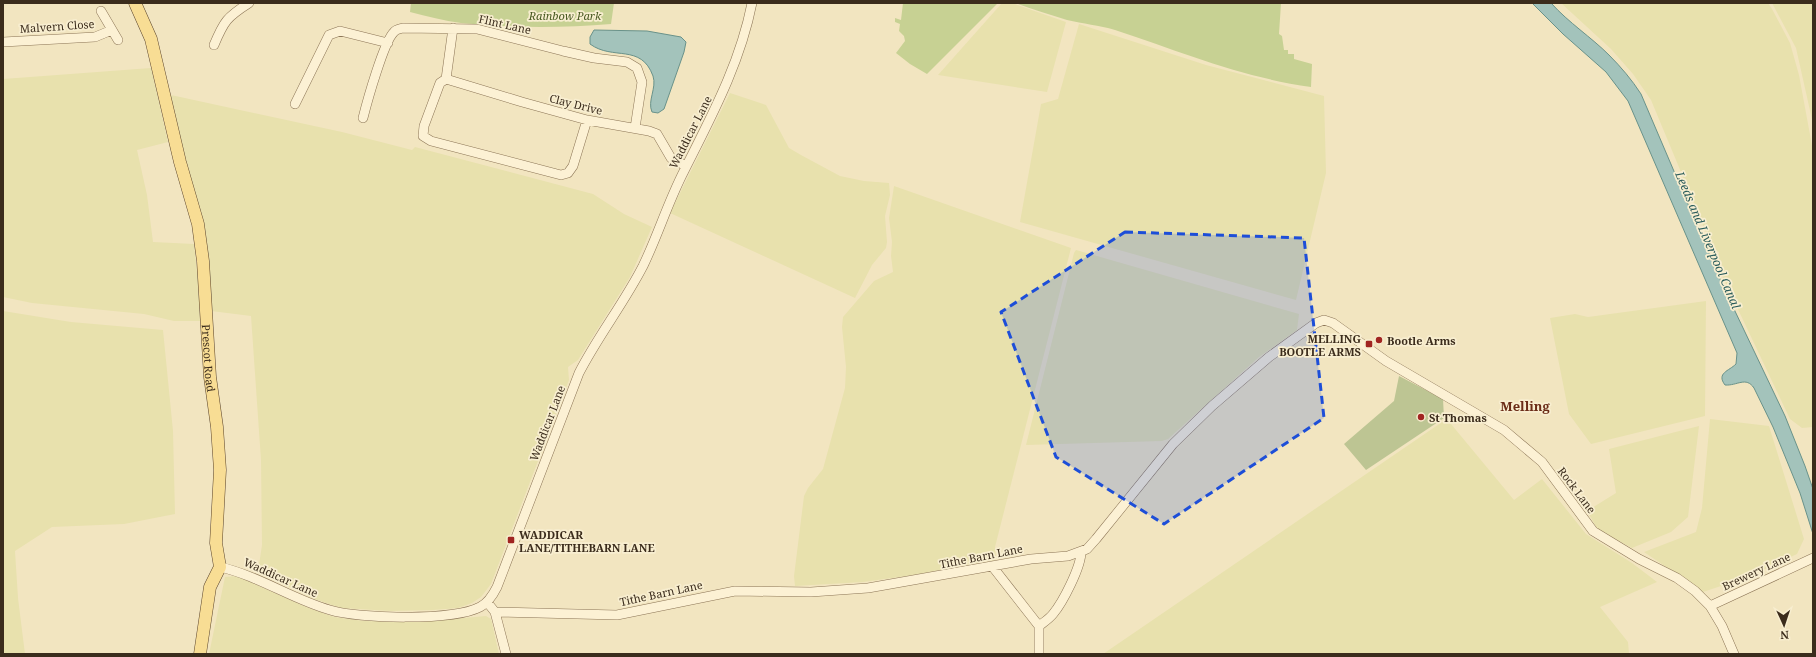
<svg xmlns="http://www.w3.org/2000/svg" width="1816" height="657" viewBox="0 0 1816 657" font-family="'Noto Serif',serif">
	<rect width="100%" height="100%" fill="#f2e5c0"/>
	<path fill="#e8e1ad" d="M1002 3H1012L1066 22 1047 92 938 75Z
		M1561 3H1768L1772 9 1790 43 1799 75 1813 151V427L1802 428 1790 419 1717 265 1719 252 1713 249 1651 100 1633 74 1611 49Z
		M1772 3H1813V124L1796 48Z
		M1079 24 1206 65 1324 96 1326 173 1296 300 1020 222 1041 104 1058 99Z
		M151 68 168 142 137 150 147 195 153 242 194 244 198 280 200 321H174L144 314 32 303 3 297V79Z
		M730 93 766 105 789 148 801 155 840 176 864 181 889 183 890 195 885 216 887 242 886 248 872 265 855 298 670 213Z
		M171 95 342 132 412 150 415 147 593 194 624 214 652 227 630 277 578 360 568 367 569 380 491 584 481 597 472 603 458 608 433 610 391 611 341 608 314 599 258 572 262 545 261 460 251 316 211 311 205 232 201 211 188 175 175 122Z
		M894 186 1071 248 995 547 996 560 980 562 921 574 863 582 795 586 794 576 804 496 808 488 823 469 845 388 846 367 842 327 843 317 874 281 893 272 891 256 892 242 889 218Z
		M1076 250 1299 314 1297 330 1259 357 1168 439 1162 441 1026 445 1074 253Z
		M1706 301 1705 416 1591 444 1569 414 1550 318 1575 314 1588 317Z
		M3 311 71 322 163 330 173 431 175 514 124 524 52 527 15 551 18 598 25 654H3Z
		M1448 418 1451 424 1514 500 1542 479 1586 534 1632 563 1657 582 1600 607 1628 642 1629 654H1103Z
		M1710 419 1769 426 1804 539 1797 554 1748 577 1703 592 1644 552 1696 532 1702 508Z
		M1699 426 1688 517 1671 532 1632 548 1598 530 1587 511 1616 493 1609 449Z
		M237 576 306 607 334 617 364 621 418 622 486 616 491 619 499 654H209L225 577Z"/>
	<path fill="#c7d193" d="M411 3H614L611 24C562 28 511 28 461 23 444 21 427 16 410 12Z
		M903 3H998L927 74 910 64 896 53 905 41 904 36 899 31 900 24 895 22V18L901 20Z
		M1015 3H1281L1279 34 1282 36 1284 50H1288V54H1294V59L1312 64 1311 87C1240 77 1182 52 1115 30 1099 25 1083 24 1067 20 1050 15 1032 9 1015 3Z"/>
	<path fill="#bdc593" d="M1399 376 1443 399 1444 418 1366 470 1344 444 1394 401Z"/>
	<path fill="#a3c3bb" stroke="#69928a" d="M1532 3H1551C1569 23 1591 37 1609 55 1621 67 1632 80 1641 94L1723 286 1785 416 1805 466 1813 489V534L1800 493 1773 427 1754 388C1746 376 1737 386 1725 385 1716 373 1729 371 1736 364L1737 353 1628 101 1606 72 1563 34Z
		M594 30 647 31 681 37 686 42 684 52 664 109 658 113 652 112C647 101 657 88 653 76 641 43 613 61 590 44V37Z"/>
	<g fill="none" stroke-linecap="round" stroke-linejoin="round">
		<g stroke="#8c7556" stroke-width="10">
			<path id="minor" d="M101 11 118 40
				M3 42 95 37 112 30
				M214 45C224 21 227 17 249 3
				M446 79 440 83 424 126 423 136 431 141 561 175 568 173 573 166 587 120
				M446 79 522 102 587 120 649 131 657 134 671 158 686 166
				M446 79 453 28
				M295 104 329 35 340 31 388 43
				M363 118C367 102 384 41 394 32 396 29 400 29 403 28L477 29 563 51 594 58 627 62 637 68 642 82 635 128
				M992 566 1039 626
				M220 567C259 576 292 599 330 610 359 619 453 621 480 607 488 603 493 595 497 587L579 373C598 336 624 303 643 266 658 235 668 202 684 171 711 117 740 64 752 3
				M487 602 495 612 617 615 735 591 811 592 868 588 1031 559 1068 556 1087 549 1096 539 1173 444 1212 406 1269 357 1316 323 1324 320 1333 323 1386 361 1504 430 1542 462 1593 531 1639 559 1677 578 1695 591 1710 606 1722 626 1734 654
				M1710 606 1813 558
				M495 612 506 654
				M1039 654V626C1044 622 1049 619 1053 614 1063 602 1081 567 1081 552"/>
		</g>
		<g stroke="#5a432b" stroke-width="13">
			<g id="major">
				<path id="s1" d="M135 3 151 39 180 162 198 224 203 261 210 377 217 427 220 470 216 543 220 567 210 587 200 654"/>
			</g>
		</g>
		<use href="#minor" stroke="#fcf1d4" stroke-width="9"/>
		<use href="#major" stroke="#f8dd94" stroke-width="12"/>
	</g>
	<path fill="#1d4ed8" fill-opacity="0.2" stroke="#1d4ed8" stroke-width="3" stroke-dasharray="8 5" stroke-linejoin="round" d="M1125 232 1304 238 1324 418 1164 524 1056 457 1001 312Z"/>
	<g fill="#a12521" stroke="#f8eed0" stroke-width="1.5">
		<circle cx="1379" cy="340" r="4"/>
		<rect x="1365" y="340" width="8" height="8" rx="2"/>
		<circle cx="1421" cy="417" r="4"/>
		<rect x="507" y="536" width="8" height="8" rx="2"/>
	</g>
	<g text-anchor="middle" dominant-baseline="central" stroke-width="3.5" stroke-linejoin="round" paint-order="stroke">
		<g font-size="11" font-style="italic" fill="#485921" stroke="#f8eed0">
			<text x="565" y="15">Rainbow Park</text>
		</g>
		<g font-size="11" fill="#3b2c1c" stroke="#f8eed0">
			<text transform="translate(505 24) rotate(13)">Flint Lane</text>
			<text transform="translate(57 26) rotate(-4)">Malvern Close</text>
			<text transform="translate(576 104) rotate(14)">Clay Drive</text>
			<text transform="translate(690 132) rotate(-63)">Waddicar Lane</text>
			<text stroke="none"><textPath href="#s1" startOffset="365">Prescot Road</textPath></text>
			<text transform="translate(547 423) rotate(-69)">Waddicar Lane</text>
			<text transform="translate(1577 490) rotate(53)">Rock Lane</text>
			<text transform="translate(981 556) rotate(-11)">Tithe Barn Lane</text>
			<text transform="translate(1756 571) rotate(-25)">Brewery Lane</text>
			<text transform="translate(281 577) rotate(24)">Waddicar Lane</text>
			<text transform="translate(661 593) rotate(-12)">Tithe Barn Lane</text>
		</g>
		<g font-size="11" font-weight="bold" fill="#3b2c1c" stroke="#f8eed0" text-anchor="start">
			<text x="1361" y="338" text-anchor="end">MELLING<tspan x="1361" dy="13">BOOTLE ARMS</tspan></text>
			<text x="1387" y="340">Bootle Arms</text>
			<text x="1429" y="417">St Thomas</text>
			<text x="519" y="534">WADDICAR<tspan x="519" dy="13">LANE/TITHEBARN LANE</tspan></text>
		</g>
		<g font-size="12" font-style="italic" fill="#2a5c5b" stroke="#f8eed0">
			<text transform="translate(1708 240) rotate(67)">Leeds and Liverpool Canal</text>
		</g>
		<g font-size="13" font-weight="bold" fill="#6b2c17" stroke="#f8eed0">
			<text x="1525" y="406">Melling</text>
		</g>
	</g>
	<rect width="1816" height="657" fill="none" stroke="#3b2c1c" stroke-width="8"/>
	<g transform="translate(1784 625) rotate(177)" stroke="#f8eed0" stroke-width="3" paint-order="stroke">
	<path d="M0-3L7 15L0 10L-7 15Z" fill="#3b2c1c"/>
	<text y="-6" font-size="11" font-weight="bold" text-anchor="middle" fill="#3b2c1c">N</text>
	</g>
</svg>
